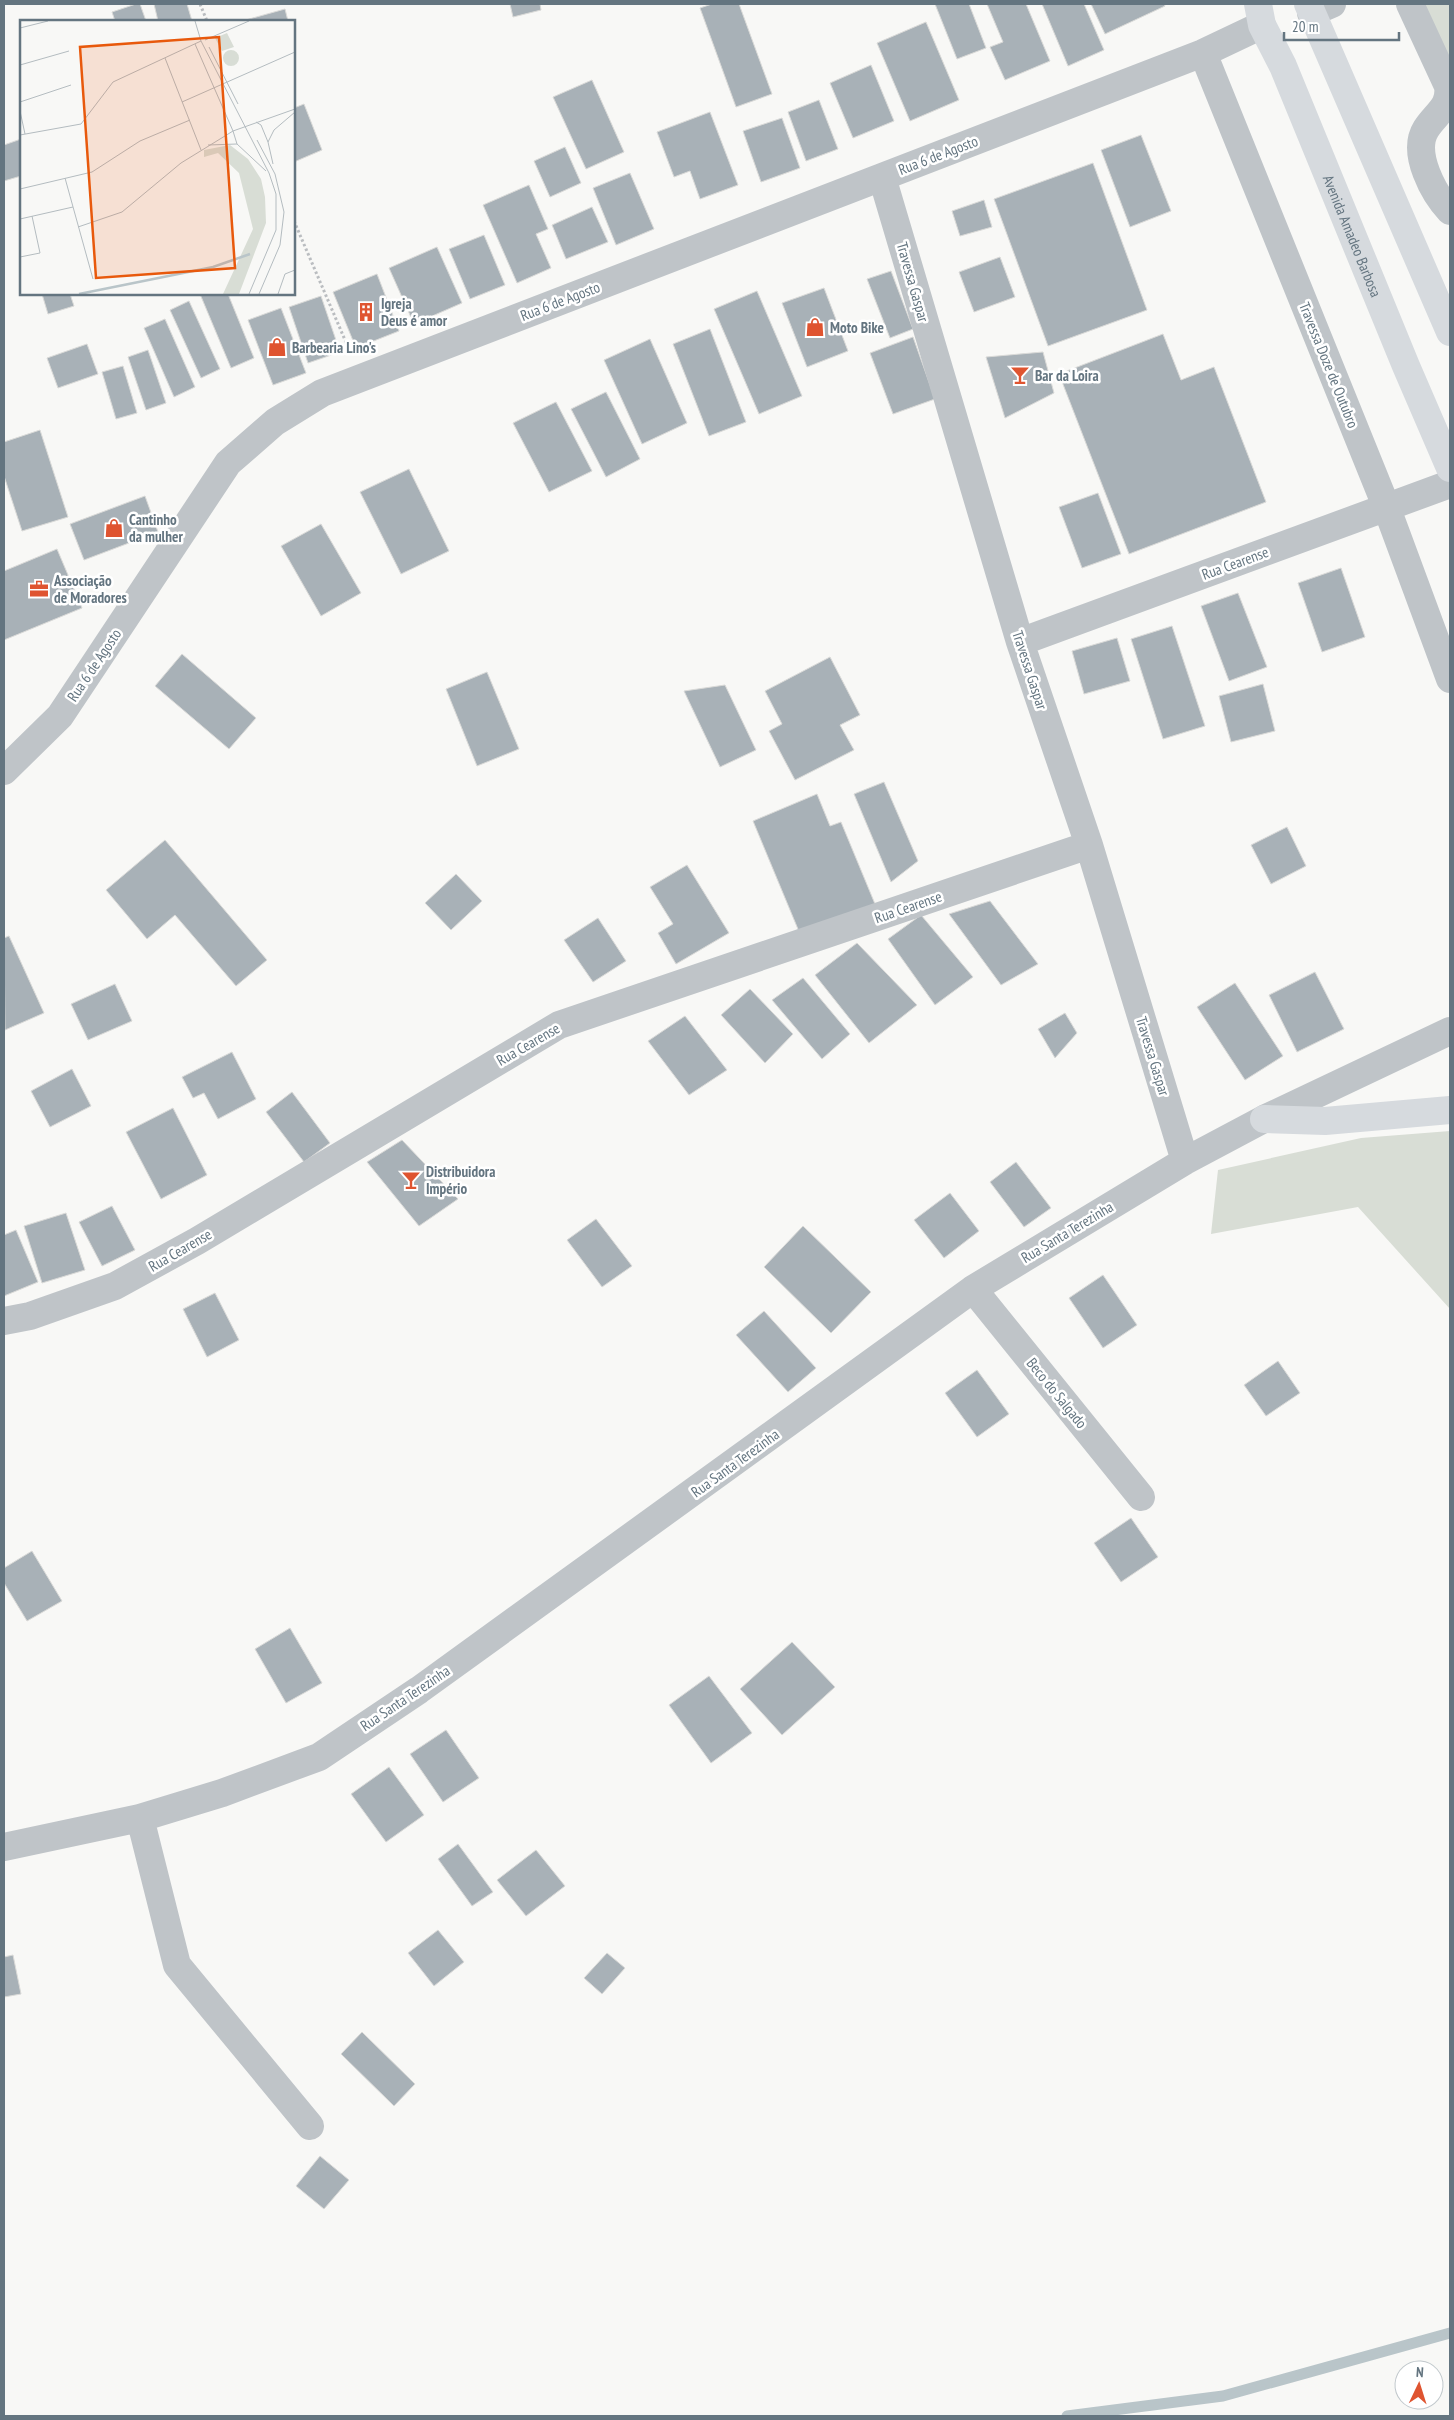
<svg xmlns="http://www.w3.org/2000/svg" width="1454" height="2420" viewBox="0 0 1454 2420" font-family="'PT Sans Narrow',sans-serif">
	<rect width="100%" height="100%" fill="#f8f8f6"/>
	<path fill="#d8ddd5" d="M1428 4H1450V83L1418 7Z
		M1450 1131V1309L1358 1207 1211 1234 1218 1170 1361 1138Z"/>
	<g fill="none" stroke-linecap="round" stroke-linejoin="round">
		<path stroke="#b9c5c9" stroke-width="11" d="M1067 2416 1223 2396 1450 2333"/>
	</g>
	<path fill="#a8b1b7" stroke="#dadad8" d="M136 4H140L146 21H115L112 12Z
		M154 4H187L192 21H158Z
		M510 4H540L541 10 513 17Z
		M712 4H739L772 94 736 107 700 8Z
		M935 4H969L986 48 957 59Z
		M987 4H1026L1050 61 1005 80 990 47 1003 42Z
		M1042 4H1084L1104 50 1068 66Z
		M1091 4H1164L1165 6 1105 34Z
		M285 9 288 21H242Z
		M926 22 959 100 910 121 877 43Z
		M871 65 894 121 853 138 830 83Z
		M592 80 624 152 586 169 553 97Z
		M819 100 838 149 806 161 788 112Z
		M304 104 322 150 294 162V108Z
		M710 112 738 185 700 199 690 171 674 177 657 132Z
		M782 118 800 168 761 182 743 131Z
		M1141 135 1171 211 1130 227 1101 150Z
		M21 139V176L4 181V145Z
		M565 147 581 183 550 197 534 161Z
		M1093 163 1147 310 1048 346 994 199Z
		M630 173 654 229 616 245 593 188Z
		M529 185 548 229 536 234 551 268 517 283 483 205Z
		M984 200 992 227 960 236 952 211Z
		M592 207 608 242 566 259 552 225Z
		M484 235 505 285 470 299 449 249Z
		M437 247 462 303 414 324 389 268Z
		M1000 257 1015 297 974 312 959 272Z
		M891 271 913 329 890 338 867 279Z
		M377 274 399 331 356 348 333 292Z
		M824 288 848 351 807 367 782 303Z
		M757 291 802 396 759 414 714 309Z
		M42 294H70L74 306 48 314Z
		M200 294H228L254 358 231 368Z
		M321 296 340 352 308 363 289 307Z
		M189 301 220 369 201 378 170 310Z
		M281 308 306 373 273 385 248 320Z
		M165 319 195 387 174 397 144 328Z
		M710 329 746 422 709 436 673 344Z
		M1163 334 1181 380 1214 367 1266 502 1129 554 1059 374Z
		M913 337 935 399 893 414 870 353Z
		M650 339 687 423 642 444 604 360Z
		M87 344 98 374 58 388 47 358Z
		M148 350 166 403 146 410 128 357Z
		M1043 352 1054 393 1005 418 986 357Z
		M123 366 137 413 116 419 102 372Z
		M606 392 640 459 606 477 571 409Z
		M556 402 592 471 549 492 513 423Z
		M40 430 68 517 22 531 4 476V442Z
		M409 469 449 551 401 574 360 492Z
		M1098 493 1121 554 1082 568 1059 507Z
		M145 496 158 532 84 560 70 524Z
		M321 524 361 593 321 616 281 546Z
		M57 549 82 608 4 640V571Z
		M1341 568 1365 637 1322 652 1298 583Z
		M1238 593 1267 667 1229 681 1201 606Z
		M1172 626 1205 726 1163 739 1131 639Z
		M1117 638 1130 681 1084 694 1072 651Z
		M182 654 256 718 229 749 155 686Z
		M830 657 860 715 840 725 854 750 795 780 769 731 782 724 765 691Z
		M487 672 519 749 477 766 446 689Z
		M1263 684 1275 731 1231 742 1219 696Z
		M725 685 756 750 720 767 684 691Z
		M884 782 918 861 891 882 854 794Z
		M817 794 830 826 841 822 875 904 800 934 753 821Z
		M1287 827 1306 866 1271 884 1251 845Z
		M165 840 267 960 236 986 175 915 147 939 106 890Z
		M687 865 729 933 676 964 658 933 673 924 650 887Z
		M456 874 482 901 451 930 425 903Z
		M990 901 1038 964 1001 985 949 914Z
		M921 915 973 977 935 1005 888 939Z
		M598 918 626 961 593 982 564 940Z
		M9 936 44 1013 5 1030 4 938Z
		M857 943 917 1005 869 1043 815 975Z
		M1315 972 1344 1029 1297 1052 1269 995Z
		M803 978 850 1034 822 1059 772 1000Z
		M1235 983 1283 1056 1245 1080 1197 1007Z
		M115 984 132 1021 88 1040 71 1004Z
		M750 989 793 1034 765 1063 721 1015Z
		M1065 1013 1077 1033 1055 1058 1038 1029Z
		M685 1016 727 1070 689 1095 648 1041Z
		M232 1052 256 1099 218 1119 204 1093 193 1098 182 1077Z
		M72 1069 91 1106 50 1127 31 1091Z
		M292 1092 330 1143 304 1162 266 1112Z
		M173 1108 207 1175 161 1199 126 1132Z
		M402 1140 458 1199 419 1226 367 1162Z
		M1016 1162 1051 1208 1024 1227 990 1182Z
		M950 1193 979 1231 944 1258 914 1220Z
		M112 1206 135 1250 102 1266 79 1222Z
		M66 1213 85 1270 42 1283 24 1226Z
		M596 1219 632 1266 602 1287 567 1240Z
		M803 1226 871 1292 831 1333 764 1267Z
		M16 1230 38 1282 4 1296V1235Z
		M1103 1275 1137 1325 1103 1348 1069 1298Z
		M215 1293 239 1340 207 1357 183 1309Z
		M764 1311 816 1368 788 1392 736 1335Z
		M1278 1361 1300 1393 1266 1416 1244 1385Z
		M977 1370 1009 1414 977 1437 945 1393Z
		M1131 1518 1158 1557 1121 1582 1094 1543Z
		M32 1551 62 1601 27 1621 4 1583V1568Z
		M290 1628 322 1683 286 1703 255 1649Z
		M792 1642 835 1687 782 1735 740 1689Z
		M709 1676 752 1733 711 1763 669 1705Z
		M446 1730 479 1778 443 1802 410 1754Z
		M389 1767 424 1815 386 1842 351 1794Z
		M458 1844 493 1892 472 1906 438 1859Z
		M536 1850 565 1886 526 1916 497 1880Z
		M438 1930 464 1962 434 1986 408 1953Z
		M607 1953 625 1968 602 1994 584 1978Z
		M13 1955 21 1994 4 1997V1957Z
		M362 2032 415 2084 394 2106 341 2054Z
		M320 2156 349 2180 324 2209 296 2186Z"/>
	<g fill="none" stroke-linecap="round" stroke-linejoin="round">
		<path stroke="#babdc0" stroke-width="3" stroke-dasharray="2.5 2.5" stroke-linecap="butt" d="M200 4 207 21
			M294 221 348 347"/>
		<path stroke="#bfc4c8" stroke-width="28" d="M1410 4 1448 86C1451 107 1436 113 1426 129 1411 153 1434 194 1450 211
			M1311 13 1332 4
			M1203 53 1386 506 1450 679
			M882 177 1020 642 1089 845 1185 1161
			M1020 642 1450 484
			M4 771 60 716 228 463 275 422 322 393 1203 53 1262 25
			M973 1289 1141 1497
			M4 1321 30 1316 115 1286 197 1241 559 1025 1089 845
			M140 1818 177 1965 310 2126
			M4 1847 140 1818 222 1793 319 1757 419 1690 973 1289 1185 1161 1264 1119 1450 1031"/>
		<g stroke="#d6dade" stroke-width="28">
			<path id="s1" d="M1258 4 1262 25 1283 66 1406 366 1450 468"/>
			<path d="M1308 4 1450 332"/>
			<path d="M1264 1119 1325 1121 1450 1110"/>
		</g>
	</g>
	<defs>
		<g id="building-bare" transform="scale(1.5)"><path d="M-4-6H4V6H1V3H-1V6H-4ZM-2.5-4.3h1.7v1.8h-1.7ZM.8-4.3h1.7v1.8H.8ZM-2.5-1h1.7V.8h-1.7ZM.8-1h1.7V.8H.8Z" fill="#df5430" stroke="#fff" stroke-width="2.5" paint-order="stroke"/></g>
		<g id="shop-bare" transform="scale(1.5)"><path d="M-5-2.5h2.3a2.7 3.5 0 0 1 5.4 0H5L5.5 6h-11ZM-1.5-2.5h3a1.5 2.3 0 0 0-3 0Z" fill="#df5430" stroke="#fff" stroke-width="2.5" paint-order="stroke"/></g>
		<g id="bar-bare" transform="scale(1.5)"><path d="M-6-5H6L.8 .8V4.5H3.5V6h-7V4.5H-.8V.8Z" fill="#df5430" stroke="#fff" stroke-width="2.5" paint-order="stroke"/></g>
		<g id="office-bare" transform="scale(1.5)"><path d="M-6-3h4V-5.5h4V-3h4V5H-6ZM-1-4.5V-3h2v-1.5ZM-6 0V1H6V0Z" fill="#df5430" stroke="#fff" stroke-width="2.5" paint-order="stroke"/></g>
	</defs>
	<g fill-rule="evenodd">
		<use href="#building-bare" x="366" y="312"/>
		<use href="#shop-bare" x="815" y="327"/>
		<use href="#shop-bare" x="277" y="347"/>
		<use href="#bar-bare" x="1020" y="375"/>
		<use href="#shop-bare" x="114" y="528"/>
		<use href="#office-bare" x="39" y="589"/>
		<use href="#bar-bare" x="411" y="1180"/>
	</g>
	<g text-anchor="middle" dominant-baseline="central" stroke-width="5" stroke-linejoin="round" paint-order="stroke">
		<g font-size="15" fill="#647580" stroke="#fff">
			<text transform="translate(938 155) rotate(-21)">Rua 6 de Agosto</text>
			<text stroke="none"><textPath href="#s1" startOffset="251">Avenida Amadeo Barbosa</textPath></text>
			<text transform="translate(913 282) rotate(74)">Travessa Gaspar</text>
			<text transform="translate(560 301) rotate(-21)">Rua 6 de Agosto</text>
			<text transform="translate(1329 365) rotate(68)">Travessa Doze de Outubro</text>
			<text transform="translate(1235 563) rotate(-20)">Rua Cearense</text>
			<text transform="translate(94 665) rotate(-56)">Rua 6 de Agosto</text>
			<text transform="translate(1030 670) rotate(72)">Travessa Gaspar</text>
			<text transform="translate(908 907) rotate(-19)">Rua Cearense</text>
			<text transform="translate(528 1044) rotate(-30)">Rua Cearense</text>
			<text transform="translate(1153 1056) rotate(73)">Travessa Gaspar</text>
			<text transform="translate(1067 1232) rotate(-31)">Rua Santa Terezinha</text>
			<text transform="translate(180 1250) rotate(-30)">Rua Cearense</text>
			<text transform="translate(1057 1393) rotate(51)">Beco do Salgado</text>
			<text transform="translate(735 1463) rotate(-36)">Rua Santa Terezinha</text>
			<text transform="translate(405 1698) rotate(-34)">Rua Santa Terezinha</text>
		</g>
		<g font-size="15" font-weight="bold" fill="#647580" stroke="#fff" text-anchor="start">
			<text x="381" y="303">Igreja<tspan x="381" dy="17">Deus é amor</tspan></text>
			<text x="830" y="327">Moto Bike</text>
			<text x="292" y="347">Barbearia Lino's</text>
			<text x="1035" y="375">Bar da Loira</text>
			<text x="129" y="519">Cantinho<tspan x="129" dy="17">da mulher</tspan></text>
			<text x="54" y="580">Associação<tspan x="54" dy="17">de Moradores</tspan></text>
			<text x="426" y="1171">Distribuidora<tspan x="426" dy="17">Império</tspan></text>
		</g>
	</g>
	<g transform="translate(20 20)">
		<rect width="275" height="275" fill="#f8f8f6"/>
		<path d="M207 13 214 27 202 31 195 18ZM203 38a8 8 0 1 1 16 0a8 8 0 1 1-16 0ZM210 125 228 139 241 159 245 177 246 203 219 274H203L233 209 219 153 198 133 184 137V130Z" fill="#d8ddd5"/>
		<path fill="none" stroke="#b9c5c9" stroke-width="2.5" d="M59 274 193 247 230 234"/>
		<path fill="none" stroke="#b4bcc0" stroke-width="1" d="M175 1 181 21 249 153 256 174V210L229 274M0 8 28 1M185 20 229 1M175 24 213 111M189 27 218 84M145 38 181 130M0 45 49 31M0 82 51 65M162 82 275 32M0 91 5 114M236 102 241 105 248 122 253 144M213 111 217 124 246 151M0 115 61 104 93 62 181 21M237 120 255 154 264 192 260 225 239 274M248 122 254 110 275 92M188 125 217 124M45 158 73 259M0 169 72 152 120 121 170 100M0 199 53 187M58 207 102 192 161 143 213 111 275 89M0 237 20 233 12 196M258 274 265 254 275 250"/>
		<path fill="#e8590c" fill-opacity="0.15" stroke="#e8590c" stroke-width="2.5" d="M199 17 215 248 76 258 60 27Z"/>
		<rect width="275" height="275" fill="none" stroke="#647580" stroke-width="2.5"/>
	</g>
	<rect width="1454" height="2420" fill="none" stroke="#647580" stroke-width="10"/>
	<g transform="translate(1419 2385) rotate(4)"><circle r="24" fill="#ffffff" stroke="#c1c8cc"/>
	<path d="M0-4L9 19L0 12L-9 19Z" fill="#df5430"/>
	<text y="-8" font-size="14" font-weight="bold" text-anchor="middle" fill="#647580">N</text>
	</g>
	<path d="M1284 32v8h115v-8" fill="none" stroke="#647580" stroke-width="2.5"/>
	<text x="1292" y="32" font-size="15" fill="#647580" stroke="#ffffff" stroke-width="4" paint-order="stroke">20 m</text>
</svg>
